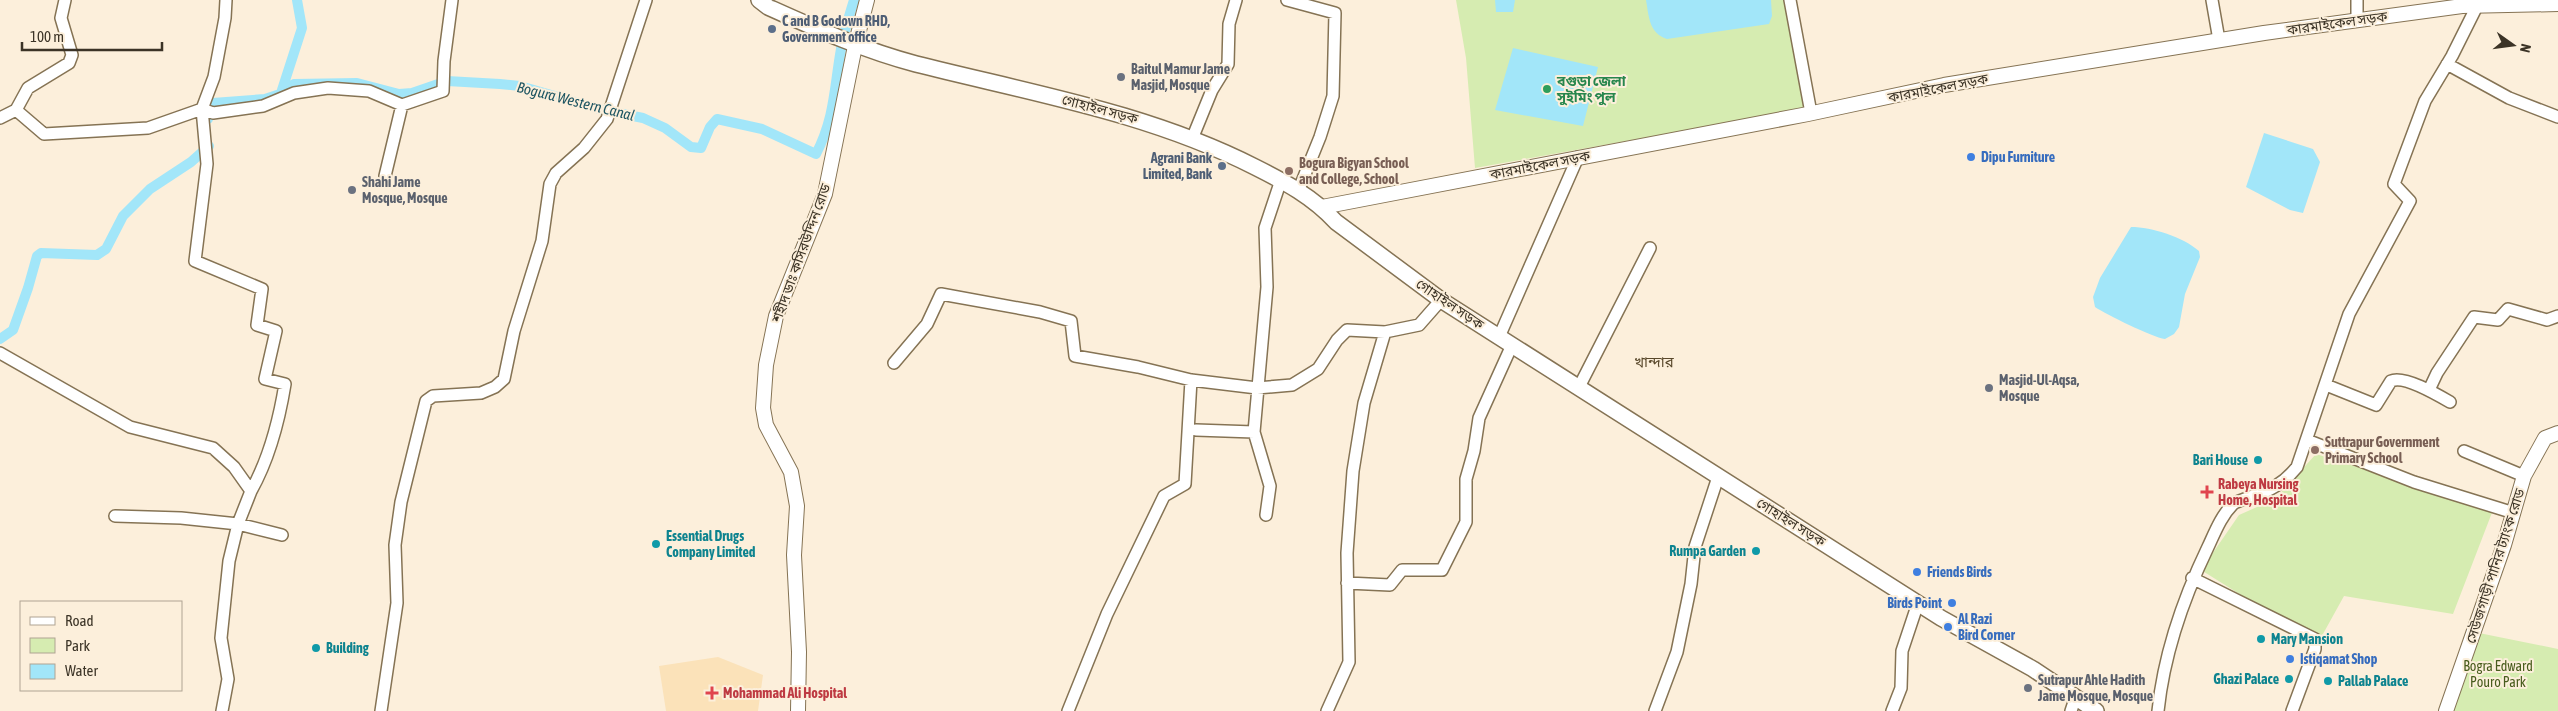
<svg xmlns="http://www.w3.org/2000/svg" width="2558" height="711" viewBox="0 0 2558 711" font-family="'Asap Condensed','Noto Sans Bengali',sans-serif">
	<rect width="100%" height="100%" fill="#fcefdb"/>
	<path fill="#fbe2b9" d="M718 657 763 675 758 711H666L659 666Z"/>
	<path fill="#d6ecb1" d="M1456 0H1784L1805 109 1475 168 1466 58Z
		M2316 454 2493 510 2453 614 2344 596 2318 643 2201 570 2239 515 2275 499Z
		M2474 632 2558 649V711H2447Z"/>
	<path fill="#a2e6f9" d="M1495 0H1515L1513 12H1496Z
		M1646 0H1771L1772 16 1769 24 1667 39C1649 33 1649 17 1646 0Z
		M1513 48 1598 67 1583 126 1495 110Z
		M2264 133 2313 149 2320 162 2303 213 2290 210 2246 187Z
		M2131 227C2152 227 2183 237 2199 251L2200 257 2185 294 2179 327 2174 334 2165 339C2152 337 2107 315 2095 307L2093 297 2100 278Z"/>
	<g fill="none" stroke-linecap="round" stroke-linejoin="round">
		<path stroke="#a2e6f9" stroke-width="10" d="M281 93 302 28 297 0
			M208 119V111L213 103 265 99 280 94 294 84 357 83 399 94 412 93 447 81 500 84 520 86 603 110 643 118 665 128 691 147 701 148 710 127 717 119 762 129 816 154C835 117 834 88 841 49 844 32 849 16 854 0
			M0 339 13 330 28 288 37 256 41 253 97 255 106 249 123 216 150 189 191 162 209 146"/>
		<g stroke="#857354" stroke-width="14">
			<path id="minor" d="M226 0 225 18 214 77 202 109 207 164 195 261 262 289 257 325 276 331 265 379 285 384C279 421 269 459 251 491
				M1287 0 1335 13 1333 96 1320 137 1299 189
				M1790 0 1811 113
				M2212 0 2219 40
				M2357 0V20
				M2447 64 2509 98 2558 117
				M202 109 213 113 263 106 294 93 328 88 369 91 402 105
				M16 110 28 88 69 63 72 55 61 18 65 0
				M0 118 16 110 44 134 148 128 202 109
				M1192 139 1212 90 1228 64 1229 24 1236 0
				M385 176 402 105 443 91 444 61 452 0
				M1499 337 1578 157
				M0 353 130 427 213 448 234 467 251 491 238 524 229 561 221 638 228 679 222 711
				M894 363 927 324 941 294 1040 312 1071 321 1075 356 1138 367 1191 380 1257 388 1292 385 1318 369 1337 340 1347 330 1385 332
				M2326 385 2376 405 2391 381C2404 375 2438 395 2450 402
				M1579 387 1650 248
				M2429 390 2437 373 2474 317 2498 320 2508 309 2547 320 2558 316
				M1196 430 1254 432
				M2307 440 2414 482 2514 513
				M2464 451 2524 476
				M1266 515 1270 486 1254 432 1267 287 1265 228 1281 180
				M115 516 181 518 238 524 282 535
				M2192 578 2315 639V649L2292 711
				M1347 583 1390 585 1402 570H1442L1466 522V479L1474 451 1479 418 1512 345
				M381 711 397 603 395 545 401 502 426 401 433 396 481 393 495 387 504 379 514 331 542 241 550 184 556 173 584 148 607 119 646 0
				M1068 711 1107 614 1164 496 1185 484 1191 380
				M1327 711 1349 662 1347 553 1353 471 1364 403 1385 332 1419 325 1441 300
				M1655 711 1677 652 1691 584 1695 547 1718 477
				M1892 711 1901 688 1902 651 1918 603
				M2071 711 2075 699
				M2158 711C2164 653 2183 599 2208 547 2215 532 2221 516 2233 504 2237 501 2245 499 2250 497 2270 491 2284 483 2297 467L2349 314 2410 201 2394 184 2425 101 2452 56 2477 6"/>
		</g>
		<g stroke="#857354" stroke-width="16">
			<path id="tertiary" d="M1322 207 1808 114 1944 85 2264 33 2462 6 2558 4
				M798 711 799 652 794 555 797 506 791 472 766 425 763 408 766 365 776 316 825 194 855 46 867 0
				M2446 711 2504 545 2524 476 2545 438 2558 433"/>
		</g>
		<g stroke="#857354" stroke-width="18">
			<path id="secondary" d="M759 0 768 7C817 29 863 50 916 64 1031 93 1149 113 1255 167 1285 182 1313 197 1336 222L1441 300 1941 618 2033 669 2096 711"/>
		</g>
		<use href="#minor" stroke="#fff" stroke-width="11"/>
		<use href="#tertiary" stroke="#fff" stroke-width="14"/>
		<use href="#secondary" stroke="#fff" stroke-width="15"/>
	</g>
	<g fill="#5c6f8a" stroke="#fcefdb" stroke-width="2">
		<circle cx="772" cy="29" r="5"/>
		<circle cx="1222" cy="166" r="5"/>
	</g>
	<g fill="#6b7280" stroke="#fcefdb" stroke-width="2">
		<circle cx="1121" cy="77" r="5"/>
		<circle cx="352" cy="190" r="5"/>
		<circle cx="1989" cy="388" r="5"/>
		<circle cx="2028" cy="688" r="5"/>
	</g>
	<circle fill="#2e9e5b" stroke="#fcefdb" stroke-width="2" cx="1547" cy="89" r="5"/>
	<g fill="#3f7fe0" stroke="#fcefdb" stroke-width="2">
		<circle cx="1971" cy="157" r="5"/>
		<circle cx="1917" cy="572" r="5"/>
		<circle cx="1952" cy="603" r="5"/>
		<circle cx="1948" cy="627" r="5"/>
		<circle cx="2290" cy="659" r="5"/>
	</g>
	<g fill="#8d6e63" stroke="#fcefdb" stroke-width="2">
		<circle cx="1289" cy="171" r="5"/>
		<circle cx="2315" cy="450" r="5"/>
	</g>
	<g fill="#0f9aa8" stroke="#fcefdb" stroke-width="2">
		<circle cx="2258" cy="460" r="5"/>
		<circle cx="656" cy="544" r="5"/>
		<circle cx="1756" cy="551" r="5"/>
		<circle cx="2261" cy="639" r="5"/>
		<circle cx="316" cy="648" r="5"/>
		<circle cx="2289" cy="679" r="5"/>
		<circle cx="2328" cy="681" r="5"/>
	</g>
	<g fill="#e0444e" stroke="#fcefdb" stroke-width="2">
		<path d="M2204.5 484.5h5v5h5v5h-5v5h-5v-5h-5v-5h5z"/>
		<path d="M709.5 685.5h5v5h5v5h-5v5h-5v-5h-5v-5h5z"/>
	</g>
	<g text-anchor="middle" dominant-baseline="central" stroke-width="4" stroke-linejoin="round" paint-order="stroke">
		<g font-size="14" font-weight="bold" fill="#4e5e75" stroke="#fcefdb" text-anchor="start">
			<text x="782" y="21">C and B Godown RHD,<tspan x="782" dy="16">Government office</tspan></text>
			<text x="1212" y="158" text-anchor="end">Agrani Bank<tspan x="1212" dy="16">Limited, Bank</tspan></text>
		</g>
		<g font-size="14" fill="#3b3326" stroke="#fcefdb">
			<text transform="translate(2337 23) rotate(-8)">কারমাইকেল সড়ক</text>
			<text transform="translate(1938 88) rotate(-11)">কারমাইকেল সড়ক</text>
			<text transform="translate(1100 109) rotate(15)">গোহাইল সড়ক</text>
			<text transform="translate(1540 165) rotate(-11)">কারমাইকেল সড়ক</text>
			<text transform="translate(801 253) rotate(-70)">শহীদ ডাঃ কসিরউদ্দিন রোড</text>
			<text transform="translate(1450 304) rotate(34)">গোহাইল সড়ক</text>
			<text transform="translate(1791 522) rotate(32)">গোহাইল সড়ক</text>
			<text transform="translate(2495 566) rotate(-72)">সেউজগাড়ী পানির ট্যাংক রোড</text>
		</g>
		<g font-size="14" font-weight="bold" fill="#5b616d" stroke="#fcefdb" text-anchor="start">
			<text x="1131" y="69">Baitul Mamur Jame<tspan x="1131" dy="16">Masjid, Mosque</tspan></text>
			<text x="362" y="182">Shahi Jame<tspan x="362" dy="16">Mosque, Mosque</tspan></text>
			<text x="1999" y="380">Masjid-Ul-Aqsa,<tspan x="1999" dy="16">Mosque</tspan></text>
			<text x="2038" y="680">Sutrapur Ahle Hadith<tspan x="2038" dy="16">Jame Mosque, Mosque</tspan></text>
		</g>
		<g font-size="14" font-weight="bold" fill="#27864d" stroke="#fcefdb" text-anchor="start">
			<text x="1557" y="81">বগুড়া জেলা<tspan x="1557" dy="16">সুইমিং পুল</tspan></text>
		</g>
		<g font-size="14" font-weight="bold" fill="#366cbe" stroke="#fcefdb" text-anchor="start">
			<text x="1981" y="157">Dipu Furniture</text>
			<text x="1927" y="572">Friends Birds</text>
			<text x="1942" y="603" text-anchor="end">Birds Point</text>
			<text x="1958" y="619">Al Razi<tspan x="1958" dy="16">Bird Corner</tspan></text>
			<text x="2300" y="659">Istiqamat Shop</text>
		</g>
		<g font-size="14" font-weight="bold" fill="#785e54" stroke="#fcefdb" text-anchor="start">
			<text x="1299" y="163">Bogura Bigyan School<tspan x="1299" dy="16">and College, School</tspan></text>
			<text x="2325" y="442">Suttrapur Government<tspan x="2325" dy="16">Primary School</tspan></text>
		</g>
		<g font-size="14" font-weight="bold" fill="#0d838f" stroke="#fcefdb" text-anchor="start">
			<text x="2248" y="460" text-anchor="end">Bari House</text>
			<text x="666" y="536">Essential Drugs<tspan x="666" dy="16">Company Limited</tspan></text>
			<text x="1746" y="551" text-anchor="end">Rumpa Garden</text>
			<text x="2271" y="639">Mary Mansion</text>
			<text x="326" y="648">Building</text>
			<text x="2279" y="679" text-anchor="end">Ghazi Palace</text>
			<text x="2338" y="681">Pallab Palace</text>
		</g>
		<g font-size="14" font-weight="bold" fill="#be3a42" stroke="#fcefdb" text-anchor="start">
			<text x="2218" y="484">Rabeya Nursing<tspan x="2218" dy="16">Home, Hospital</tspan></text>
			<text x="723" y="693">Mohammad Ali Hospital</text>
		</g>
		<g font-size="14" fill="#485c1d" stroke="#fcefdb">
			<text x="2498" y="666">Bogra Edward<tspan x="2498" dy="16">Pouro Park</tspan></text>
		</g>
		<g font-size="15" font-style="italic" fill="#1e5562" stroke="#fcefdb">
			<text transform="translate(576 101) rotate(14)">Bogura Western Canal</text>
		</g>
		<g font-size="15" fill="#59482b" stroke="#fcefdb">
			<text x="1654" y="361">খান্দার</text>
		</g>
	</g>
	<rect x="20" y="601" width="162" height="90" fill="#fcefdb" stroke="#afa493"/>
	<rect x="30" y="617" width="25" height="8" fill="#ffffff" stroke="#afa493"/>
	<text x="65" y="626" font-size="15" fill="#3b3326">Road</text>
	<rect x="30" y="638" width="25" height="15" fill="#d6ecb1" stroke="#afa493"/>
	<text x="65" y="651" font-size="15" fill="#3b3326">Park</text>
	<rect x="30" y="664" width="25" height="15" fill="#a2e6f9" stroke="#afa493"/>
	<text x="65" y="676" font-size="15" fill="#3b3326">Water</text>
	<g transform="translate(2513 45) rotate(104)" stroke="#fcefdb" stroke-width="4" paint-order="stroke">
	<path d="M0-4L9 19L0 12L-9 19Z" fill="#3b3326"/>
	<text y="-8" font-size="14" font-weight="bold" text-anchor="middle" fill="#3b3326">N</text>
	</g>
	<path d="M22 42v8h140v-8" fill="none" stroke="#3b3326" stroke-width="2.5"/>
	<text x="30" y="42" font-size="15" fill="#3b3326" stroke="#fcefdb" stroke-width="4" paint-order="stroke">100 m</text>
</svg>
